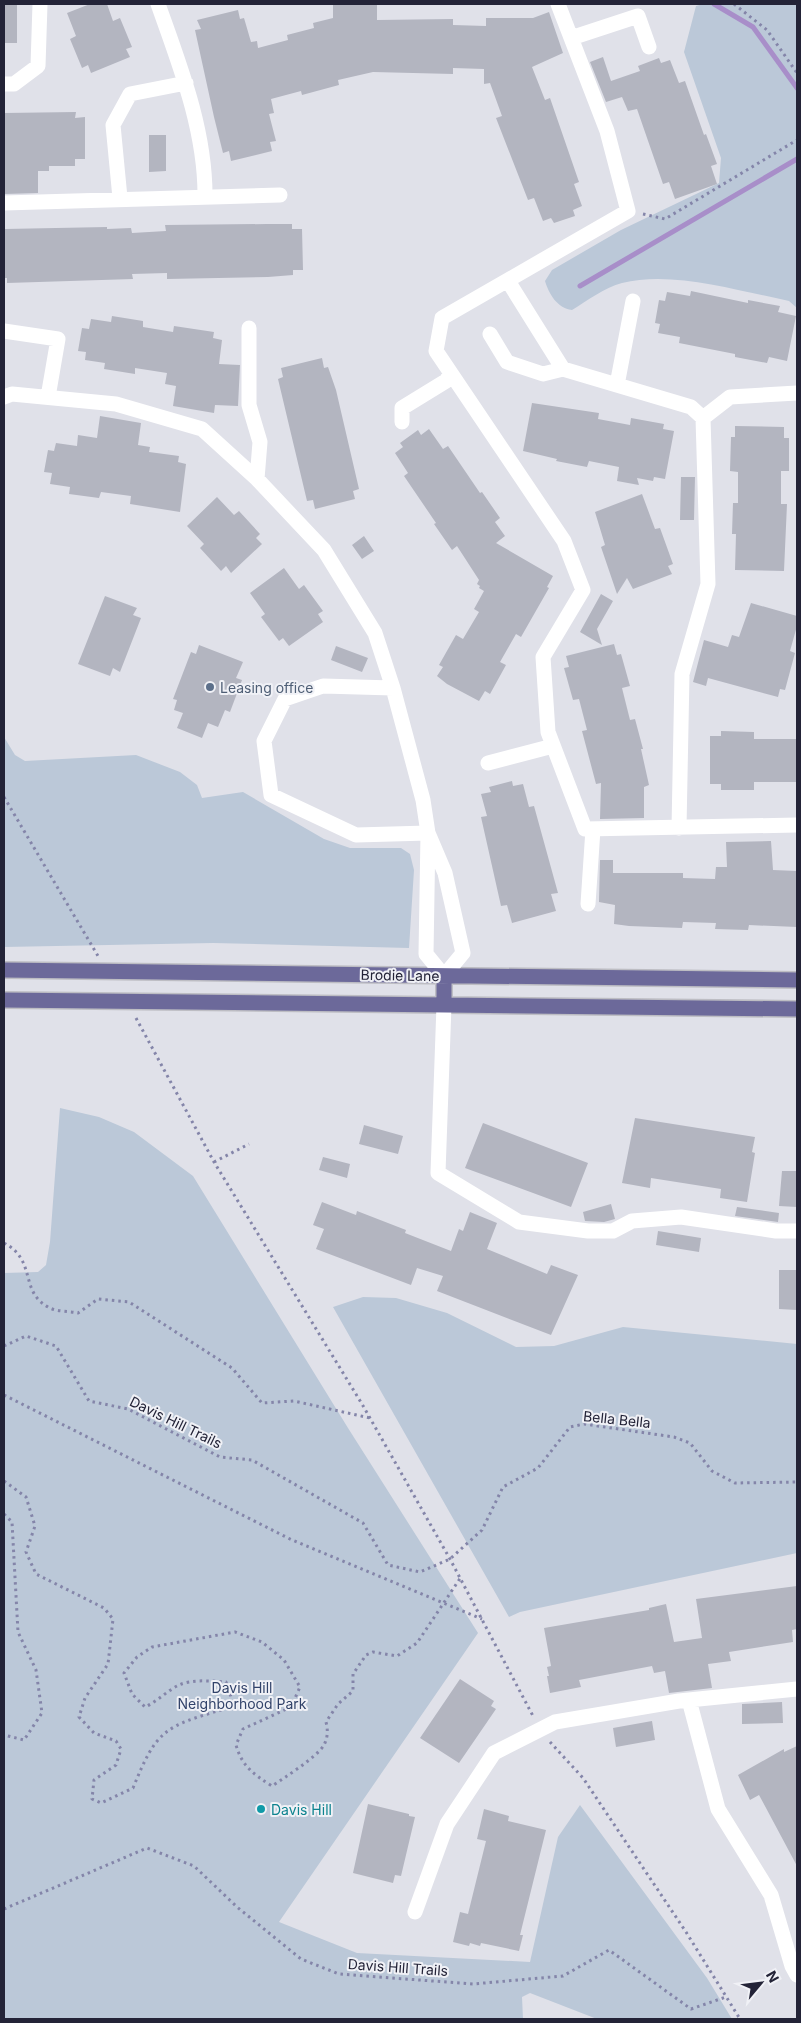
<svg xmlns="http://www.w3.org/2000/svg" width="801" height="2023" viewBox="0 0 801 2023" font-family="Inter,sans-serif">
	<rect width="100%" height="100%" fill="#e0e1e9"/>
	<path fill="#bbc8d8" d="M703 4H797V308L789 301C739 291 672 270 622 283 605 287 587 301 572 310 557 308 549 294 545 281L552 270 621 230 719 183 721 158 684 52 696 6Z
		M4 737 15 755 25 761 136 755 180 772 197 785 202 798 243 792 324 839 350 848H401L410 854 414 870 409 948 213 943 4 947Z
		M60 1108 99 1117 134 1132 193 1176 348 1428 478 1633 279 1922 357 1953 530 1962 558 1837 580 1805 707 1978 732 2019H597L530 1993 522 1997 523 2019H4V1273L38 1272 46 1265 50 1242Z
		M363 1297 396 1298 447 1313 516 1347 554 1346 623 1327 797 1344V1553L520 1612 509 1617 333 1307Z"/>
	<g fill="none" stroke-linecap="round" stroke-linejoin="round">
		<path stroke="#a88ec9" stroke-width="5" d="M714 4 753 27 797 88
			M580 286 797 159"/>
	</g>
	<path fill="#b3b5c0" d="M4 4H17V43H4Z
		M90 4H107L113 21 120 18 132 47 126 49 130 57 91 73 88 65 82 68 70 39 76 36 67 13Z
		M333 4H377V20L453 19V25L486 26V18H533L549 12 563 53 532 67 545 100 550 98 579 182 574 184 582 206 573 210 575 216 554 223 551 218 543 221 534 198 528 200 496 118 502 116 490 83 484 84V69L453 68V74L373 72 338 80 339 85 302 95 301 91 271 99 274 113 269 114 276 141 270 142 272 151 231 161 229 151 223 153 214 117 195 30 201 29 197 20 238 10 240 19 244 18 251 42 257 41 258 48 288 40 287 35 314 28 313 23 333 18Z
		M603 57 611 81 640 71 638 66 659 58 661 63 670 60 679 83 685 81 704 135 706 134 717 164 711 166 717 184 675 199 669 182 663 184 637 109 628 111 622 97 606 102 590 62Z
		M76 112 75 118 85 117V159H75V166H49V171H38V193L4 194V113Z
		M149 135H166V171L149 172Z
		M267 224H292V229H302L303 270H293V275L268 277 167 279V273L132 274 133 279 7 283V278H4L5 229 107 227V229L131 228 132 233 166 231 165 225Z
		M691 291 748 303V300L780 306 778 312 796 316 787 361 769 357 767 363 735 357V354L679 343 680 337 658 333 660 324 655 323 659 300 665 301 667 292 690 296Z
		M112 316 143 321V327L173 332 174 326 214 332 213 338 222 340 219 364 240 365 238 406 215 405 214 413 173 406 176 386 165 384 167 373 135 368V374L104 369 105 363 85 360 86 352 78 351 82 328 89 329 91 319 111 322Z
		M322 358 324 368 328 367 336 390 359 489 353 491 355 499 315 509 313 500 307 501 278 379 283 377 281 368Z
		M532 403 599 413 598 419 630 425 631 418 664 424 663 429 674 431 665 479 654 477 653 481 637 478 639 485 617 481 619 467 589 461 587 467 556 461 557 459 523 451Z
		M100 416 141 423 138 445 150 447 149 452 179 456 178 462 186 464 180 512 130 504 131 496 101 492 99 498 69 494 70 487 50 484 52 473 44 472 48 450 54 451 56 443 77 446 78 435 97 438Z
		M735 426 784 427V438H789V471H781V504H787L784 571 735 570 736 534H732L733 503H738V472L730 471 731 437H735Z
		M429 429 443 449 448 446 480 493 482 492 500 518 495 522 505 536 496 543 553 576 547 587 549 588 521 637 516 634 500 662 506 665 490 694 485 691 479 701 447 684 437 676 443 667 439 665 456 635 463 639 479 612 474 609 484 591 479 588 480 586 477 584 479 580 457 546 452 550 434 524 436 523 404 476 408 473 395 453 403 447 400 443 418 430 421 435Z
		M681 477H695L694 520H680Z
		M642 494 655 529 660 528 673 564 668 566 672 574 633 589 627 578 617 594 601 547 605 545 595 512Z
		M217 497 234 515 239 511 260 534 256 538 262 544 231 573 226 566 221 571 200 548 204 544 187 526Z
		M364 536 374 551 362 559 352 545Z
		M284 568 299 589 304 585 323 611 318 614 323 622 289 646 283 638 279 641 261 617 265 614 250 593Z
		M601 594 613 601 597 629 602 645 580 632Z
		M105 596 137 608 133 615 141 618 120 672 113 668 110 676 78 664Z
		M751 603 797 616V626L790 651 795 653 785 690 780 689 778 697 708 678 706 686 693 682 704 640 728 647 732 635 739 637Z
		M614 644 617 655 621 654 630 686 622 688 630 720 635 719 643 749H641L649 785 644 787V818L600 819 601 783 596 784 582 731 587 730 579 699 573 700 564 668 569 667 566 656Z
		M199 645 243 662 236 678 242 680 230 712 225 710 218 727 208 723 202 738 177 728 183 713 174 710 177 700 173 699 191 652 196 654Z
		M336 646 368 658 362 672 331 660Z
		M721 731 754 732V739H797V782H754V790H721V784H710V736H721Z
		M512 781 513 786 523 784 529 807 534 806 558 893 551 894 556 911 512 923 507 905 501 906 481 817 487 816 481 794 491 792 489 787Z
		M771 841 773 870 797 871V927L749 925 748 930 715 929 716 923 683 922 682 928 629 926 614 924 615 905 599 902 600 860H613V873H683V878L715 879 716 867H727L726 842Z
		M635 1118 755 1137 752 1152 755 1153 747 1202 720 1198 721 1189 651 1178 650 1188 622 1183Z
		M483 1123 588 1163 571 1207 465 1168Z
		M364 1125 403 1136 398 1154 359 1144Z
		M323 1157 350 1164 347 1178 319 1170Z
		M782 1171H797V1207L779 1206Z
		M322 1202 356 1215 357 1211 406 1230 405 1233 451 1251 459 1229 463 1231 470 1212 497 1223 487 1249 547 1274 551 1265 578 1275 551 1335 437 1291 443 1276 417 1268 411 1285 316 1249 324 1229 313 1225Z
		M611 1204 615 1219 604 1222 585 1221 583 1212Z
		M737 1207 779 1213 778 1222 735 1216Z
		M658 1231 701 1238 699 1252 656 1245Z
		M779 1270H797V1310L779 1309Z
		M797 1586V1629L792 1630 793 1642 729 1652 731 1661 708 1664 712 1688 669 1693 665 1671 654 1673 652 1666 579 1680 581 1687 550 1693 547 1676H549L547 1667 551 1666 544 1628 649 1610V1608L666 1604 674 1642 702 1638 696 1599Z
		M460 1679 494 1701 491 1706 496 1709 459 1763 420 1738Z
		M782 1702 783 1723 742 1724V1704Z
		M652 1721 655 1740 616 1747 613 1728Z
		M797 1746V1866L759 1795 750 1800 738 1775 784 1749V1752Z
		M368 1804 409 1814V1816L415 1817 401 1876 395 1875 393 1883 353 1873Z
		M484 1809 509 1816 508 1821 546 1830 520 1935H523L519 1951 481 1943 480 1946 470 1943 469 1946 453 1942 460 1912 468 1914 486 1841 477 1839Z"/>
	<g fill="none" stroke-linecap="round" stroke-linejoin="round">
		<g stroke="#bdbdc3" stroke-width="18">
			<path id="major" d="M4 970 797 980
				M4 1000 797 1009
				M444 1005V976"/>
		</g>
		<path stroke="#8485a9" stroke-width="3" stroke-dasharray="2.5 4" stroke-linecap="butt" d="M734 4 767 30 797 73
			M643 214 665 219 797 140
			M4 797 98 956
			M136 1018 214 1162 362 1404 450 1559 533 1716
			M214 1162 249 1144
			M4 1243C37 1260 19 1291 48 1307 56 1312 69 1311 78 1313L98 1299 129 1302 232 1368 262 1403 294 1401 370 1418
			M4 1346 26 1336 56 1346 89 1401 128 1409 220 1457 252 1460 363 1523 388 1565 420 1572 450 1559 482 1530 503 1487 538 1468 570 1427 584 1424 674 1437 690 1443 712 1471 735 1483 797 1482
			M4 1395 292 1540 482 1619
			M4 1481 26 1497 35 1526 26 1552 36 1574 104 1608 113 1619 108 1664 85 1698 79 1717 94 1733 116 1741 121 1749 116 1765 94 1780 92 1799 101 1803 133 1788C157 1729 164 1727 224 1709L231 1697 226 1682C212 1681 192 1679 179 1685 168 1690 158 1701 145 1707L132 1694 124 1673 137 1657 152 1647 235 1632 262 1642 284 1660 300 1687 291 1707 243 1729 236 1745C242 1766 253 1774 272 1786 284 1778 317 1757 324 1745 328 1737 328 1730 326 1722L338 1704 353 1691V1674L366 1655 373 1652 397 1656 417 1643 461 1577
			M4 1514 12 1522 18 1632 36 1670 42 1713 24 1740 4 1735
			M550 1742 583 1778 686 1932 740 2019
			M4 1909 147 1848 194 1866 237 1907 301 1959 339 1974 473 1984 563 1976 609 1950 691 2009 726 1997"/>
		<path stroke="#fff" stroke-width="15" d="M158 4C180 66 205 129 205 195
			M558 4 607 131 628 211 442 318 436 351 564 541 583 590 543 657 548 732 585 829 797 825
			M571 38 638 16 649 47
			M4 84H14L38 66 40 4
			M120 198 113 125 130 94 186 83
			M4 203 280 195
			M508 281 563 369 691 407 703 418 708 584 682 674 679 828
			M249 328V405L260 442 257 479
			M4 331 58 339 48 397
			M490 334 507 362 543 374 563 369
			M617 385 633 301
			M4 397 12 394 116 404 202 429 257 479 324 550 375 633 393 688 423 800 428 833 426 954 444 976 463 953 445 873 428 833
			M703 418 730 397 797 393
			M402 422V408L446 381 451 373
			M393 688 323 686 285 699 264 741 271 795 356 835 428 833
			M488 763 553 746
			M588 904 593 829
			M444 1005 438 1173 519 1222 588 1231H613L632 1221 681 1217 776 1231H797
			M689 1700 718 1809 771 1895 792 1966 797 1975
			M415 1912 447 1824 494 1753 555 1722 679 1701 797 1689"/>
		<use href="#major" stroke="#6c699a" stroke-width="15"/>
	</g>
	<circle fill="#5c6f8a" stroke="#f0f1f6" stroke-width="2" cx="210" cy="687" r="5"/>
	<circle fill="#0f9aa8" stroke="#f0f1f6" stroke-width="2" cx="261" cy="1809" r="5"/>
	<g text-anchor="middle" dominant-baseline="central" stroke-width="4" stroke-linejoin="round" paint-order="stroke">
		<g font-size="14" fill="#4e5e75" stroke="#f0f1f6" text-anchor="start">
			<text x="220" y="687">Leasing office</text>
		</g>
		<g font-size="14" fill="#232337" stroke="#f0f1f6">
			<text transform="translate(400 975) rotate(1)">Brodie Lane</text>
			<text transform="translate(617 1419) rotate(6)">Bella Bella</text>
			<text transform="translate(176 1422) rotate(26)">Davis Hill Trails</text>
			<text transform="translate(398 1967) rotate(4)">Davis Hill Trails</text>
		</g>
		<g font-size="14" fill="#32436a" stroke="#f0f1f6">
			<text x="242" y="1687">Davis Hill<tspan x="242" dy="16">Neighborhood Park</tspan></text>
		</g>
		<g font-size="14" fill="#0d838f" stroke="#f0f1f6" text-anchor="start">
			<text x="271" y="1809">Davis Hill</text>
		</g>
	</g>
	<rect width="801" height="2023" fill="none" stroke="#232337" stroke-width="10"/>
	<g transform="translate(761 1983) rotate(61)" stroke="#f0f1f6" stroke-width="4" paint-order="stroke">
	<path d="M0-4L9 19L0 12L-9 19Z" fill="#232337"/>
	<text y="-8" font-size="14" font-weight="bold" text-anchor="middle" fill="#232337">N</text>
	</g>
</svg>
